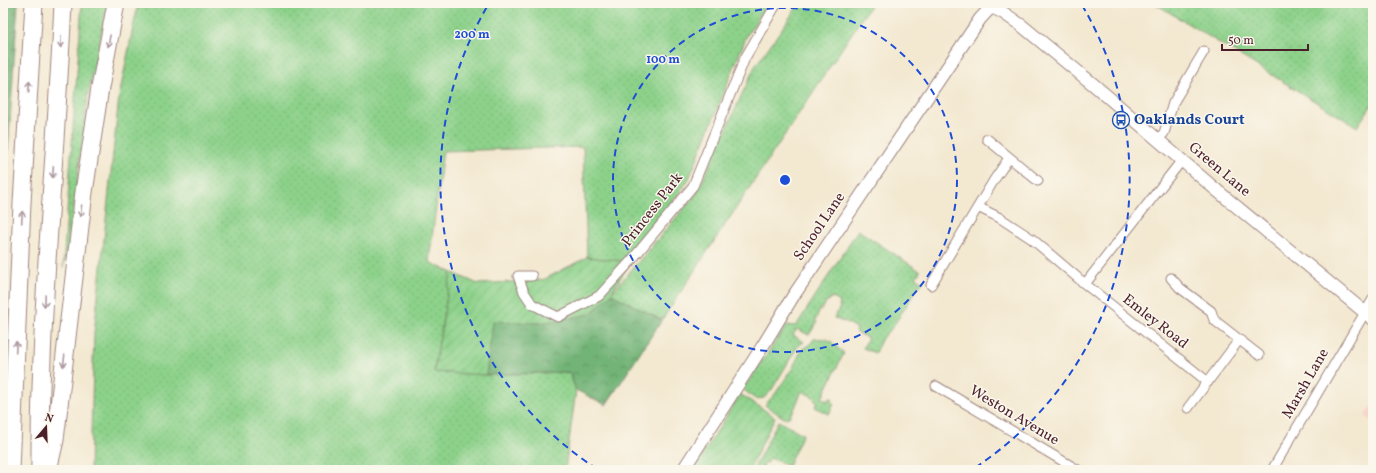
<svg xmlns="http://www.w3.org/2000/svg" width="1376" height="473" viewBox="0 0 1376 473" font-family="Vollkorn,serif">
	<defs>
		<pattern id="grass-dots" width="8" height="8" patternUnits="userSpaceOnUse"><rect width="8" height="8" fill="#8dd28b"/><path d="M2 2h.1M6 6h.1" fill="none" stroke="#7bb478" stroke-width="1.8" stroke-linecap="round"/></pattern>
		<pattern id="forest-crowns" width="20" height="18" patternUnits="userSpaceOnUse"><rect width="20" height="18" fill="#72b477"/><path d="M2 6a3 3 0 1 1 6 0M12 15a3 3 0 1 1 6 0" fill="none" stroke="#609262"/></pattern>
		<pattern id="garden-furrows" width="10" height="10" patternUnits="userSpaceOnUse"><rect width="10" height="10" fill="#8dd28b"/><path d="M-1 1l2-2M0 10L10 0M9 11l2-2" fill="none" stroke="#7bb478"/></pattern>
	</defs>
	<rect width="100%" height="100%" fill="#fbf7ec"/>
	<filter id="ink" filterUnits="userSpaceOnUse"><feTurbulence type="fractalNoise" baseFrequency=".025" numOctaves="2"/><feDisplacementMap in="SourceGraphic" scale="8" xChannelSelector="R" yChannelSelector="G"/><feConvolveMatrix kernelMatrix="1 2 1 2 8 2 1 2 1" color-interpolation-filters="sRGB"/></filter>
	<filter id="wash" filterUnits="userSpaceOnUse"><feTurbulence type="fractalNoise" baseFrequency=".012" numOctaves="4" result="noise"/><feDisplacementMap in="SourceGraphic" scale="16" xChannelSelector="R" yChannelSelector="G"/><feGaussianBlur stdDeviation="0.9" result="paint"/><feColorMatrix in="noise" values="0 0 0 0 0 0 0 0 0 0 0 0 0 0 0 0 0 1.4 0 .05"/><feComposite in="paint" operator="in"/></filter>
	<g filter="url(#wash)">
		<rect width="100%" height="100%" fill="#f3e8d0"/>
		<path fill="#f7d1c8" d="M1373 404V421L1365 416Z"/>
		<path fill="url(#grass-dots)" stroke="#6c785b" d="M82 3H108L88 96 69 245 63 268Z
			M138 3H768L747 35 689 179 630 262 587 257 583 147 443 151 429 262 451 272 434 372 486 375 569 372 576 390 565 470H90L94 333 119 97Z
			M800 3H872L662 320 611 294 697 193 754 68Z
			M1154 3H1373V103L1357 127Z
			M858 230 920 271 916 278 923 282 917 289 892 328 882 338 875 353 863 348 868 338 855 332 857 328 844 321 843 322 834 318 840 307 839 306 840 302 831 297 829 301 827 300 823 308H821L815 321 817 322 809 335 797 329 793 335 804 342 798 346 771 391 764 398 755 399 743 389 787 325 796 326Z
			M815 338C819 339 821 338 825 339 833 340 837 349 844 353L822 398 828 401 830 398 833 399 832 403 834 404 829 414 815 407 818 402 814 400 815 398 802 391 793 412 792 411 789 417 784 418 765 405 775 394 792 369 802 349 809 345Z
			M778 421 803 434 788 466 770 458 768 463 765 462 762 470H753Z"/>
		<path fill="url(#forest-crowns)" stroke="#5e6a51" d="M3 3H18L7 166 3 162Z
			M611 294 662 320 606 405 576 390 569 372 486 375 493 320 540 323 590 314Z"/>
		<path fill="url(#garden-furrows)" stroke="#6c785b" d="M587 257 630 262 611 294 590 314 540 323 493 321 486 375 434 372 451 272 478 284 543 280Z
			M740 394 775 417 749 470H693Z"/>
	</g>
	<g filter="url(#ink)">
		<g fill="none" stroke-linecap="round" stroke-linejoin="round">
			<g stroke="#9e847e" stroke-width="11">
				<path id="minor" d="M987 139 1038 181
					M1158 139 1164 133 1173 103 1204 51
					M978 207 1000 218 1032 239 1085 284 1208 382
					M532 276H518L524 292 532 304 558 317 599 296 630 262 693 186 745 58 777 3
					M1171 278 1180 288 1211 311 1214 320 1259 355
					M1085 284 1182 160
					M931 285 994 180 1009 158
					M936 386 1078 470
					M1188 408 1239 340
					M1272 470 1373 299"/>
			</g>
			<g stroke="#9e847e" stroke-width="14">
				<path id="tertiary" d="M988 3 991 7 1002 12 1021 25 1094 85 1214 188 1373 319
					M683 470 764 344 792 298 980 19 991 7"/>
			</g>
			<g stroke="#9e847e" stroke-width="19">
				<path id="motorway" d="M11 470 22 203 34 3
					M40 470C39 314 56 159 63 3
					M48 470 55 440 84 192 100 88 116 3"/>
			</g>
			<use href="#minor" stroke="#fff" stroke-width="9"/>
			<use href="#tertiary" stroke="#fff" stroke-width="12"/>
			<use href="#motorway" stroke="#fff" stroke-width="17"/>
		</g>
		<defs><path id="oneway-shaft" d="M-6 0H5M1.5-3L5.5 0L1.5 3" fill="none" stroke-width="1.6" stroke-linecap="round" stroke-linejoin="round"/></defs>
		<g stroke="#ae9aa0">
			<use href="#oneway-shaft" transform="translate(109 41) rotate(101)"/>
			<use href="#oneway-shaft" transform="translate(61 42) rotate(93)"/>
			<use href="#oneway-shaft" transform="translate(29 87) rotate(-86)"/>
			<use href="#oneway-shaft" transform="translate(53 172) rotate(94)"/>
			<use href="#oneway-shaft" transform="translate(81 211) rotate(96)"/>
			<use href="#oneway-shaft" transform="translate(22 217) rotate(-87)"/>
			<use href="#oneway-shaft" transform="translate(45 301) rotate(92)"/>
			<use href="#oneway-shaft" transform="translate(16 347) rotate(-87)"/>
			<use href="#oneway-shaft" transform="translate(64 361) rotate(97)"/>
		</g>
	</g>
	<g fill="none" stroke="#1d4ed8" stroke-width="2" stroke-dasharray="7 5">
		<circle cx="785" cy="180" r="172"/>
		<path d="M597 469A345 345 0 0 1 488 5M1082 5A345 345 0 0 1 973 469"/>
	</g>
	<defs>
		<g id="bus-ring" transform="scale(0.9)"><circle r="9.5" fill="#fbf7ec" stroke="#1a4fb4" stroke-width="1.5"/><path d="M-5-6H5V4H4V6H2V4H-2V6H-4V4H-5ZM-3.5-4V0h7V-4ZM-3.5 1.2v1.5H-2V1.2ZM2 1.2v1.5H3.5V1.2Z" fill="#1a4fb4"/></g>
	</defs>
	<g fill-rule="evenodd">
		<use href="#bus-ring" x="1121" y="120"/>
	</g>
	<g text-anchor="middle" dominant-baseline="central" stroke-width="3" stroke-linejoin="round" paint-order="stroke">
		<g font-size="15" font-weight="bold" fill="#164399" stroke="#fbf7ec" text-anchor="start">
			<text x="1134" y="120">Oaklands Court</text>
		</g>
		<g font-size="15" fill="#4a1f2b" stroke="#fbf7ec">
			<text transform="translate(1219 170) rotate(40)">Green Lane</text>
			<text transform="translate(653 210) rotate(-52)">Princess Park</text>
			<text transform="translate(820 227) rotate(-56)">School Lane</text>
			<text transform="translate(1155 322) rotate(38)">Emley Road</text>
			<text transform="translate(1306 384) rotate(-60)">Marsh Lane</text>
			<text transform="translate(1014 416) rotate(31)">Weston Avenue</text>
		</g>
	</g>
	<circle cx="785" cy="180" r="6" fill="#1d4ed8" stroke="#fbf7ec" stroke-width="2"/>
	<g font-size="12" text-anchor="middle" font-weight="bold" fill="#1d4ed8" stroke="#fbf7ec" stroke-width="3" stroke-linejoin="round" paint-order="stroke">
		<text x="472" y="38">200 m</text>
		<text x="663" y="63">100 m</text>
	</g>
	<rect width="1376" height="473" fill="none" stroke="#fbf7ec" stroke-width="16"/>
	<g transform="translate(46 427) rotate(19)" stroke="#fbf7ec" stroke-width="3" paint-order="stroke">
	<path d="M0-3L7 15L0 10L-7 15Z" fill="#4a1f2b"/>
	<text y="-6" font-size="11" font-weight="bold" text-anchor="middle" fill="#4a1f2b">N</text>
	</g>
	<path d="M1222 44v6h86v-6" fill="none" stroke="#4a1f2b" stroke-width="2"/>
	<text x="1228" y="44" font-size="12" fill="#4a1f2b" stroke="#fbf7ec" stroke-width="3" paint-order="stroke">50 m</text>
</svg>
